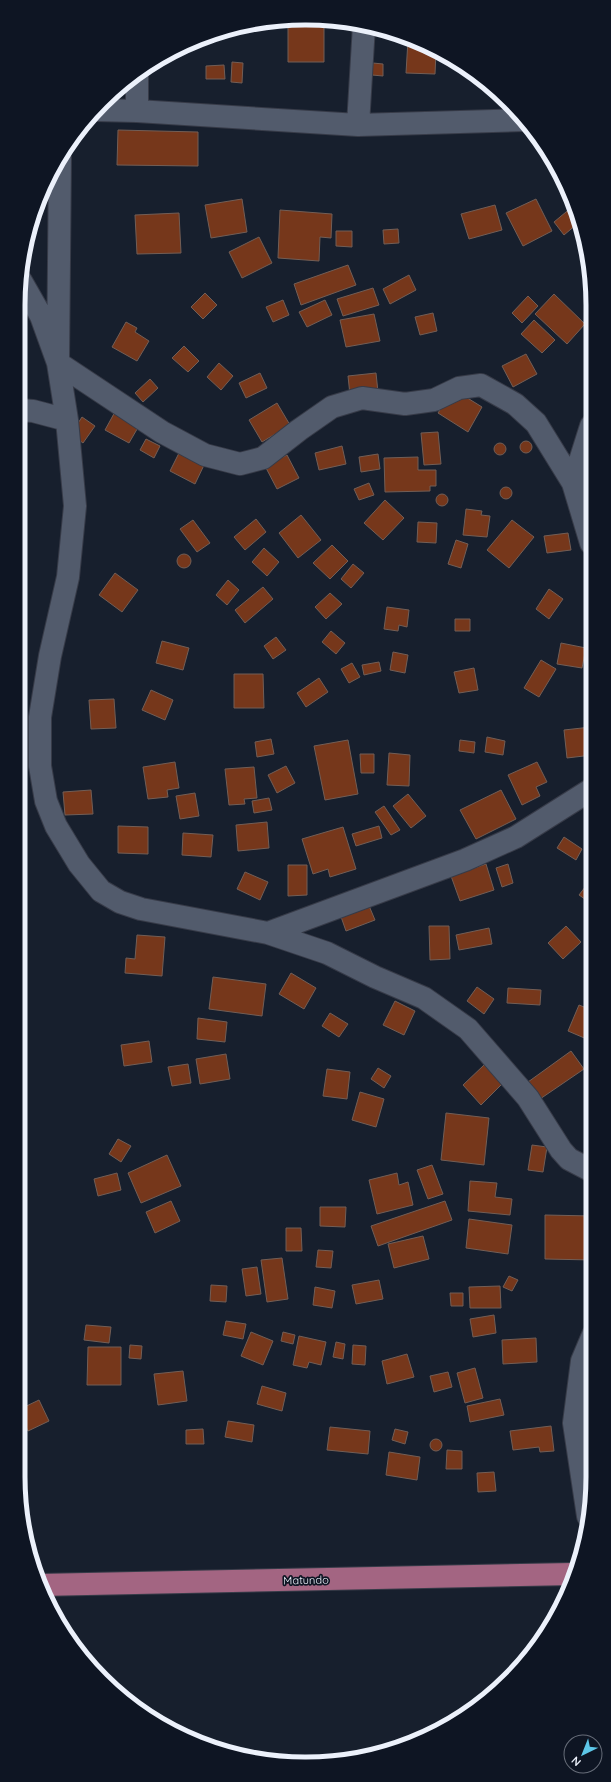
<svg xmlns="http://www.w3.org/2000/svg" width="611" height="1782" viewBox="0 0 611 1782" font-family="Quicksand,sans-serif">
	<rect width="100%" height="100%" fill="#171f2d"/>
	<path fill="#76371b" stroke="#725e56" d="M288 22H324V62H288Z
		M408 40 436 51 435 74 406 73Z
		M232 62 243 63 242 83 231 82Z
		M373 63 383 64V76L372 75Z
		M224 65 225 79H206V66Z
		M118 130 198 132V166L117 165Z
		M242 199 247 232 211 238 205 205Z
		M536 199 552 231 523 246 506 213Z
		M495 205 502 230 469 239 461 214Z
		M572 207 577 224 564 235 554 222Z
		M280 210 332 214 331 238 320 237 319 261 278 258Z
		M179 213 181 253 137 254 135 215Z
		M398 229 399 243 384 244 383 230Z
		M336 231H352V247L336 246Z
		M259 237 272 263 242 278 229 252Z
		M348 265 356 285 301 305 294 284Z
		M409 275 416 290 390 304 383 289Z
		M373 288 379 305 343 316 337 299Z
		M205 293 217 305 203 319 191 307Z
		M554 294 585 324 567 344 535 314Z
		M528 296 538 306 522 323 512 313Z
		M283 300 289 315 273 322 266 307Z
		M325 300 332 315 307 327 299 312Z
		M433 313 437 331 420 335 415 317Z
		M374 314 380 341 346 347 340 320Z
		M534 320 555 340 542 353 521 334Z
		M126 322 137 328 135 332 149 341 137 361 112 347Z
		M184 346 199 361 188 372 172 358Z
		M526 354 537 374 513 387 502 366Z
		M219 363 233 376 221 390 207 377Z
		M260 373 267 388 246 398 239 383Z
		M376 373 378 392 350 395 348 376Z
		M150 379 158 388 143 402 135 393Z
		M453 389 482 407 468 432 438 413Z
		M277 403 290 425 262 442 249 420Z
		M116 410 140 424 129 443 105 430Z
		M82 417 95 426 83 443 71 434Z
		M438 432 441 464 424 465 421 433Z
		M146 439 160 446 154 458 140 450Z
		M520 447a6 6 0 1 1 12 0a6 6 0 1 1-12 0Z
		M494 449a6 6 0 1 1 12 0a6 6 0 1 1-12 0Z
		M342 446 346 464 319 470 315 453Z
		M180 451 205 463 195 484 170 471Z
		M378 454 380 469 361 472 359 457Z
		M287 455 299 478 277 489 265 466Z
		M418 457V470H436V486H430V491L385 492 384 458Z
		M369 483 374 495 359 500 354 489Z
		M500 493a6 6 0 1 1 12 0a6 6 0 1 1-12 0Z
		M436 500a6 6 0 1 1 12 0a6 6 0 1 1-12 0Z
		M385 500 404 518 383 540 364 523Z
		M466 509 482 511 481 515 490 516 487 537 463 535Z
		M301 515 321 540 298 558 279 533Z
		M256 519 266 532 245 550 234 537Z
		M193 520 210 543 197 552 180 529Z
		M512 520 534 537 509 568 487 550Z
		M418 522 437 523 436 543 417 542Z
		M568 533 571 550 547 553 544 536Z
		M456 540 468 544 461 568 448 564Z
		M332 545 348 561 330 579 313 563Z
		M264 548 279 562 267 576 252 562Z
		M177 561a7 7 0 1 1 14 0a7 7 0 1 1-14 0Z
		M353 564 364 573 351 588 341 579Z
		M115 573 138 590 122 612 99 595Z
		M228 580 239 590 227 605 216 595Z
		M263 587 273 599 245 623 235 610Z
		M549 589 563 599 549 619 536 609Z
		M330 593 342 604 326 619 315 607Z
		M387 607 409 610 407 627 399 625 398 631 384 629Z
		M455 619H470V631H455Z
		M331 631 345 643 336 654 322 642Z
		M276 637 286 650 273 659 264 646Z
		M162 641 189 648 183 670 156 663Z
		M561 643 586 648 582 668 557 664Z
		M393 652 408 655 405 673 390 670Z
		M541 660 556 669 539 697 524 688Z
		M379 662 381 671 364 675 362 665Z
		M352 663 360 677 349 683 341 669Z
		M474 668 478 690 459 693 454 672Z
		M234 674H263L264 708H234Z
		M319 678 328 692 306 707 297 693Z
		M151 690 173 700 165 720 142 710Z
		M114 699 116 728 91 729 89 700Z
		M591 727 592 755 567 758 564 730Z
		M487 737 505 741 503 755 485 752Z
		M271 739 274 754 257 757 255 742Z
		M348 740 358 794 325 800 314 746Z
		M460 740 475 742 474 753 459 751Z
		M389 753 410 755 409 786 387 785Z
		M360 754H374V773H361Z
		M175 762 179 788 167 790 168 797 148 799 143 767Z
		M537 762 547 782 536 787 540 796 522 805 508 775Z
		M286 766 295 783 277 793 268 775Z
		M254 767 257 798 244 799 245 804 229 805 225 769Z
		M91 790 93 814 65 815 63 792Z
		M501 790 516 819 476 839 460 810Z
		M195 793 199 816 180 819 176 796Z
		M408 794 426 816 411 828 393 806Z
		M269 798 272 810 254 813 252 801Z
		M384 806 400 830 391 835 375 812Z
		M267 822 269 848 238 851 236 825Z
		M118 826 148 827V854L118 853Z
		M379 826 382 838 356 846 352 834Z
		M343 827 356 869 330 877 328 869 313 874 302 839Z
		M183 833 213 835 211 857 182 855Z
		M564 837 582 849 576 860 557 848Z
		M486 864 494 890 460 901 451 876Z
		M508 864 513 883 502 887 496 868Z
		M288 865H307V895L288 896Z
		M245 872 268 882 260 900 237 889Z
		M592 878V904L579 895Z
		M367 901 375 920 346 931 339 911Z
		M429 926H449L450 959 430 960Z
		M566 926 581 942 563 959 548 943Z
		M489 928 492 944 459 950 456 935Z
		M137 935 165 937 162 976 125 973 126 958 135 959Z
		M291 973 316 988 304 1009 279 994Z
		M213 977 266 984 262 1016 209 1009Z
		M477 987 494 999 484 1014 467 1001Z
		M508 988 541 990 540 1005 507 1003Z
		M395 1001 415 1011 404 1035 383 1025Z
		M579 1005 592 1010V1032L589 1040 568 1031Z
		M330 1013 348 1024 339 1037 322 1026Z
		M198 1018 227 1022 225 1042 197 1039Z
		M149 1041 152 1062 124 1066 121 1045Z
		M571 1051 584 1069 540 1099 528 1082Z
		M226 1054 230 1079 200 1084 196 1059Z
		M592 1062V1077L587 1075Z
		M188 1064 191 1083 172 1086 168 1067Z
		M484 1065 502 1084 481 1105 463 1085Z
		M378 1068 391 1076 384 1088 371 1079Z
		M327 1069 350 1072 347 1099 323 1096Z
		M360 1092 384 1099 376 1127 352 1120Z
		M446 1113 489 1118 484 1165 441 1160Z
		M118 1139 131 1146 121 1162 109 1154Z
		M532 1145 547 1147 543 1172 528 1170Z
		M167 1155 181 1186 141 1203 128 1173Z
		M432 1165 443 1194 428 1199 417 1170Z
		M117 1173 121 1190 98 1196 94 1179Z
		M397 1173 399 1185 408 1182 413 1205 377 1214 369 1180Z
		M470 1181 497 1183 495 1197 512 1199 510 1215 468 1211Z
		M171 1201 180 1221 155 1233 146 1212Z
		M445 1201 452 1220 378 1246 371 1226Z
		M320 1207H346L345 1227 320 1226Z
		M545 1215 592 1216 593 1260 545 1259Z
		M469 1219 512 1225 508 1254 466 1248Z
		M286 1228H301L302 1251H286Z
		M423 1236 429 1259 394 1268 388 1244Z
		M318 1250 333 1251 331 1268 316 1267Z
		M282 1258 288 1299 267 1302 261 1260Z
		M257 1267 261 1294 246 1296 242 1269Z
		M509 1276 518 1280 512 1291 503 1287Z
		M379 1280 383 1299 356 1304 352 1285Z
		M211 1285 227 1286 226 1302 210 1301Z
		M500 1286 501 1308H470L469 1287Z
		M315 1287 335 1291 332 1308 313 1305Z
		M450 1293H463V1306H451Z
		M494 1315 496 1333 473 1337 470 1319Z
		M226 1321 246 1324 243 1339 223 1335Z
		M86 1325 111 1327 109 1343 84 1340Z
		M251 1332 273 1341 263 1365 241 1356Z
		M283 1332 295 1335 293 1344 281 1341Z
		M299 1336 326 1342 321 1365 309 1362 307 1368 293 1365Z
		M536 1338 537 1362 503 1364 502 1340Z
		M336 1342 345 1344 343 1359 333 1357Z
		M130 1345 142 1346 141 1359 129 1358Z
		M353 1345 366 1346 365 1365 352 1364Z
		M88 1347H121V1385H87Z
		M407 1354 414 1377 387 1384 382 1361Z
		M475 1368 483 1398 465 1403 457 1373Z
		M183 1371 187 1401 158 1405 154 1374Z
		M448 1372 452 1387 434 1392 430 1376Z
		M262 1386 286 1393 282 1411 257 1404Z
		M500 1399 504 1415 470 1422 467 1406Z
		M39 1400 49 1421 28 1431 18 1410Z
		M228 1421 254 1425 252 1442 225 1437Z
		M551 1426 554 1451 540 1452 539 1447 513 1450 510 1431Z
		M330 1427 370 1431 368 1454 327 1450Z
		M203 1429 204 1444H186V1430Z
		M395 1429 408 1432 405 1444 392 1440Z
		M430 1445a6 6 0 1 1 12 0a6 6 0 1 1-12 0Z
		M447 1450 462 1451V1469H446Z
		M389 1452 420 1457 417 1480 386 1475Z
		M494 1472 496 1491 478 1492 477 1473Z"/>
	<g fill="none" stroke-linecap="round" stroke-linejoin="round">
		<g stroke="#373b48" stroke-width="24">
			<path id="minor" d="M96 110 137 111 358 125 524 120
				M137 111V74
				M358 125 364 25
				M60 159 58 363 67 420 75 506 68 577 50 656 40 717V766L46 801 56 826 79 864 101 891 120 902 141 909 268 933 465 860 516 837 592 789
				M21 281 41 316 58 363 162 432 205 455 240 464 263 458 299 430 332 407 362 398 405 404 434 400 459 388 481 385 515 404 536 423 573 483 591 543
				M18 410 33 411 67 420
				M573 483 591 426
				M268 933 327 953 375 977 424 998 468 1029 528 1098 561 1150 569 1159 592 1171
				M588 1516 574 1423 582 1361 593 1335"/>
		</g>
		<g stroke="#373b48" stroke-width="24">
			<path id="primary" d="M39 1585 573 1574"/>
		</g>
		<use href="#minor" stroke="#525b6c" stroke-width="22"/>
		<use href="#primary" stroke="#a36582" stroke-width="22"/>
	</g>
	<g text-anchor="middle" dominant-baseline="central" stroke-width="3.5" stroke-linejoin="round" paint-order="stroke">
		<g font-size="11" fill="#ecf1fb" stroke="#0e1523">
			<text transform="translate(306 1580) rotate(-1)">Matundo</text>
		</g>
	</g>
	<path d="M0 0H611V1782H0ZM305 25H306A280 280 0 0 1 586 305V1477A280 280 0 0 1 306 1757H305A280 280 0 0 1 25 1477V305A280 280 0 0 1 305 25Z" fill="#0e1523" fill-rule="evenodd"/>
	<path fill="none" stroke="#ecf1fb" stroke-width="5" d="M305 25H306A280 280 0 0 1 586 305V1477A280 280 0 0 1 306 1757H305A280 280 0 0 1 25 1477V305A280 280 0 0 1 305 25Z"/>
	<g transform="translate(583 1754) rotate(223)"><circle r="19" fill="#0e1523" stroke="#676d79"/>
	<path d="M0-3L7 15L0 10L-7 15Z" fill="#5dc7e8"/>
	<text y="-6" font-size="11" font-weight="bold" text-anchor="middle" fill="#ecf1fb">N</text>
	</g>
</svg>
